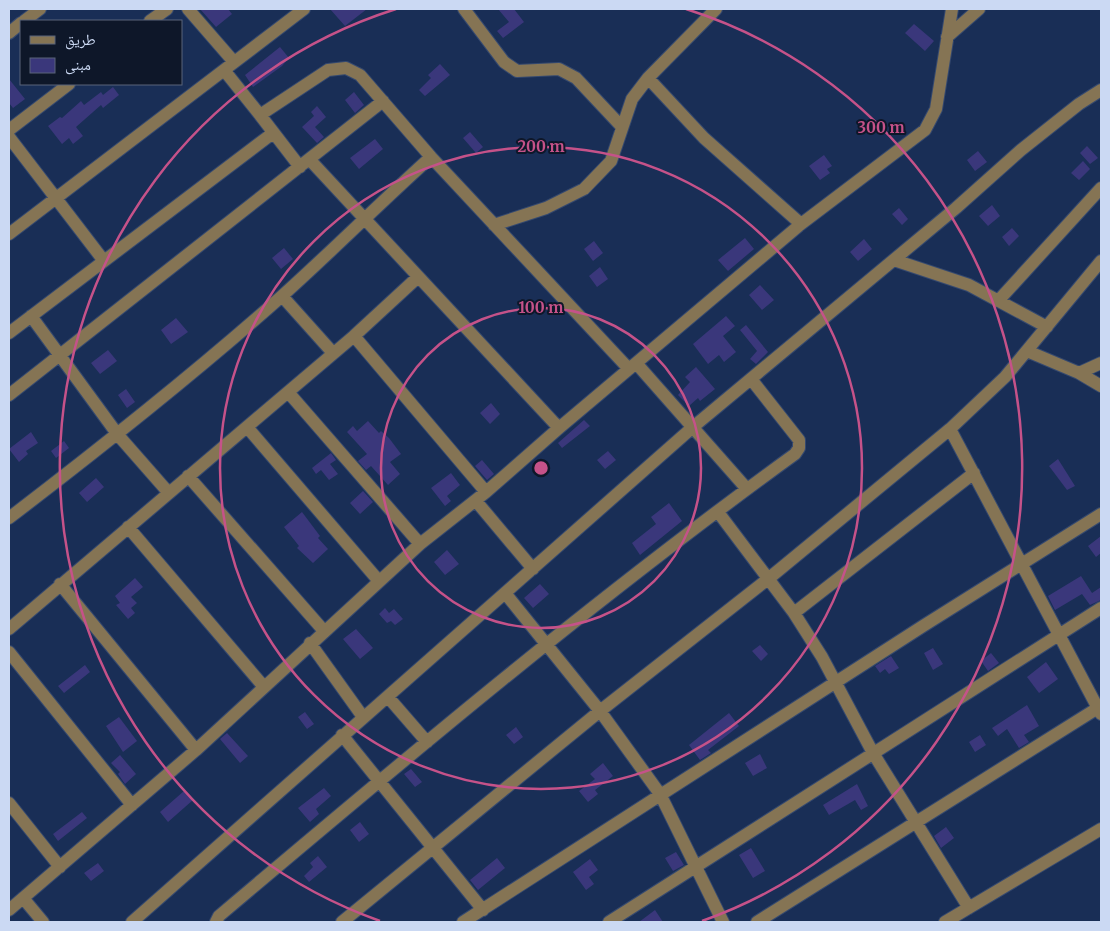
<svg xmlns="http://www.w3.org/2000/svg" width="1110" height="931" viewBox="0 0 1110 931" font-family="Merriweather,'Noto Naskh Arabic',serif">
	<rect width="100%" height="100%" fill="#192e56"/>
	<path fill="#3a377b" d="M200 9H228L232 14 216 27Z
		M330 9H367L345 26Z
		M498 9H514L524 22 503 38 497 31 509 22Z
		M914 24 934 41 925 51 905 33Z
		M280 47 289 58 282 66 253 87 245 75Z
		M440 64 450 75 425 96 419 90 431 78 428 75Z
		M9 79 25 99 13 108 9 103Z
		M113 87 119 95 103 108 101 105 76 127 83 136 73 144 69 138 62 144 48 126 60 117 62 118 81 101 84 105 101 92 103 95Z
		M354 92 364 105 355 113 345 100Z
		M317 106 326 117 315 127 324 137 317 143 302 127 314 116 311 112Z
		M470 132 483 147 476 153 463 138Z
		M375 139 383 149 359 169 350 158Z
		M1087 146 1098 158 1090 164 1080 153Z
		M978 151 987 162 975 171 967 160Z
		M824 155 832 166 827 169 830 173 820 180 809 166Z
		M1083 161 1090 169 1079 180 1071 173Z
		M992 205 1000 216 988 226 979 216Z
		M899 208 908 219 902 225 892 214Z
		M1012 228 1019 236 1009 246 1002 237Z
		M745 238 754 249 728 271 718 260Z
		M864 239 872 249 858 261 850 252Z
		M594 241 603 253 593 261 584 249Z
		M284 248 293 259 281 269 272 258Z
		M600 267 608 279 597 287 589 276Z
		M760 285 774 300 762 310 749 295Z
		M726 316 735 326 723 336 736 352 724 362 719 355 708 364 693 344Z
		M176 318 188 332 171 344 161 330Z
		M746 325 768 352 756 364 750 359 757 351 740 330Z
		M108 350 117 361 100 374 91 363Z
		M696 367 715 389 700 401 698 398 689 406 678 395 690 382 685 377Z
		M126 389 135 402 127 408 118 395Z
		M491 403 500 414 490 424 480 413Z
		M584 420 590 426 562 448 558 443Z
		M368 421 379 433 381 431 389 438 401 454 390 462 400 474 388 485 371 466 366 470 358 461 367 454 347 432 353 426 357 431Z
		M31 432 38 443 26 451 28 454 19 462 9 449Z
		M64 441 69 448 56 458 51 451Z
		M608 451 616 460 605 469 597 460Z
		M331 453 336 460 330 464 338 474 329 480 321 470 316 474 312 468Z
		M1058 459 1075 486 1067 490 1049 466Z
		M482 460 494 474 487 480 475 466Z
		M451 473 460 485 447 496 451 501 445 506 431 488Z
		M96 478 104 487 87 502 79 493Z
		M363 491 373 502 360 514 350 503Z
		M669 503 682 521 640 555 632 543 656 524 651 517Z
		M302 512 320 536 318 538 328 549 313 563 297 548 299 546 284 527Z
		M1101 536V553L1096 557 1088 546Z
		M447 550 459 564 445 575 434 562Z
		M1081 576 1092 593 1101 587V600L1090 605 1082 594 1055 610 1048 596Z
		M135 578 143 587 131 597 137 603 131 608 135 613 128 619 116 605 120 603 115 596Z
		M540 584 549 594 533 608 524 598Z
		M385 608 389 613 394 609 403 619 395 625 391 621 387 623 379 614Z
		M356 629 373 648 360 659 343 639Z
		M760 645 768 654 761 661 752 651Z
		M933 648 943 664 933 670 924 653Z
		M991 653 999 663 988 671 981 661Z
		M891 656 899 668 889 674 885 669 880 673 875 666Z
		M1046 662 1058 679 1039 693 1027 677Z
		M85 665 90 672 64 693 58 686Z
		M1027 705 1039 726 1024 735 1029 742 1019 748 1007 729 998 736 992 728Z
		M305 712 314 724 307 729 298 717Z
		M729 713 739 726 708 750 711 753 700 760 689 745Z
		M119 717 137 741 123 752 106 726Z
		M516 727 523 737 514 744 506 735Z
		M227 733 248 756 240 763 220 739Z
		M980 735 986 745 975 752 969 742Z
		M760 754 767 768 753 776 745 763Z
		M120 755 136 774 125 784 118 774 120 772 111 763Z
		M603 763 613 776 595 790 598 794 588 802 579 791 595 779 590 774Z
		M411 769 422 782 415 787 404 774Z
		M857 784 868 806 861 810 855 800 829 815 823 805Z
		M324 788 331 796 316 809 319 814 310 822 298 808Z
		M184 791 193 800 168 822 160 812Z
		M82 812 87 818 58 841 53 834Z
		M360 822 369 834 359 842 350 830Z
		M946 827 954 838 941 848 934 836Z
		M751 848 765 871 753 878 739 855Z
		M676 852 684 865 673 871 665 858Z
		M318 856 327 867 309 882 304 876 313 867 310 863Z
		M497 858 505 868 478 890 470 880Z
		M590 859 598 870 589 877 594 884 586 890 573 872Z
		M98 863 104 871 91 881 84 873Z
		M655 910 663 922H639Z"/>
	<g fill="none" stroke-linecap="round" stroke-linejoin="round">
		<g stroke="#35496f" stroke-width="14">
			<path id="minor" d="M188 9 234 62
				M464 9 504 62 517 71 559 69 576 78 622 127
				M24 21 40 9
				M150 21 167 9
				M9 33 21 23
				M947 37 979 9
				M224 70 304 9
				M648 78 704 138 801 224
				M260 115 300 167
				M9 130 69 84
				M9 137 104 261
				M310 160 559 428
				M494 225 546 208 584 189 611 161 632 99 648 78 716 9
				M9 234 224 70 260 115 328 70 346 68 360 75 431 157 629 369
				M894 260 969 285 1047 327
				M282 296 333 353
				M998 301 1101 188
				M31 316 118 435 168 492
				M9 333 273 133
				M354 336 486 492
				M1027 351 1079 373 1101 386
				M636 363 747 489
				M1079 373 1101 363
				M288 392 420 544
				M9 395 383 101
				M247 427 378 580
				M950 429 1101 714
				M188 476 324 631
				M476 501 533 569
				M718 512 794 613 822 657 873 753 969 908
				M9 518C102 447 194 374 282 296 332 251 381 202 431 157
				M128 527 264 687
				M60 584 196 750
				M505 593 600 711 660 794 723 922
				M794 613 974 473
				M9 629 354 336 418 277
				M310 643 363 717
				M9 652 132 805
				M388 697 427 742
				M342 735 483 910
				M9 803 60 867
				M23 898 43 922
				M9 910 196 750 420 544 486 492 559 428 801 224 925 130 936 109 952 9
				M132 922 693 427 956 208 1021 150 1079 104 1101 90
				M216 922 219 916C407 757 596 598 795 454L799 448V440L751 379
				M342 922 600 711 768 579 950 429 1005 377 1101 261
				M463 922 923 626 1101 514
				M609 922 1101 608
				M757 922 1101 706
				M945 922 1101 829"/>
		</g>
		<use href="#minor" stroke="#857454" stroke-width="12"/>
	</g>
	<g fill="none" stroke="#c55289" stroke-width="2.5">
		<circle cx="541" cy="468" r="160"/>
		<circle cx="541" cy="468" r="321"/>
		<path d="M380 921A481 481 0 0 1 396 9M686 9A481 481 0 0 1 702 921"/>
	</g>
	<circle cx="541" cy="468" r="8" fill="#c55289" stroke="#0e1729" stroke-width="2.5"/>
	<g font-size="15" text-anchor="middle" font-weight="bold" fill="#c55289" stroke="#0e1729" stroke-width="4" stroke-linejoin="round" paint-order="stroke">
		<text x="881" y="133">300 m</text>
		<text x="541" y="152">200 m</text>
		<text x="541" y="313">100 m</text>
	</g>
	<rect width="1110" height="931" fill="none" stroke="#cbd9f3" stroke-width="20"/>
	<rect x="20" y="20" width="162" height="65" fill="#0e1729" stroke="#5a657a"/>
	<rect x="30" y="36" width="25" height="8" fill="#857454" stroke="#5a657a"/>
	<text x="65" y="45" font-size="15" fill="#cbd9f3">طريق</text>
	<rect x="30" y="58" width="25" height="15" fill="#3a377b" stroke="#5a657a"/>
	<text x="65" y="70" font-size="15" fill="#cbd9f3">مبنى</text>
</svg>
